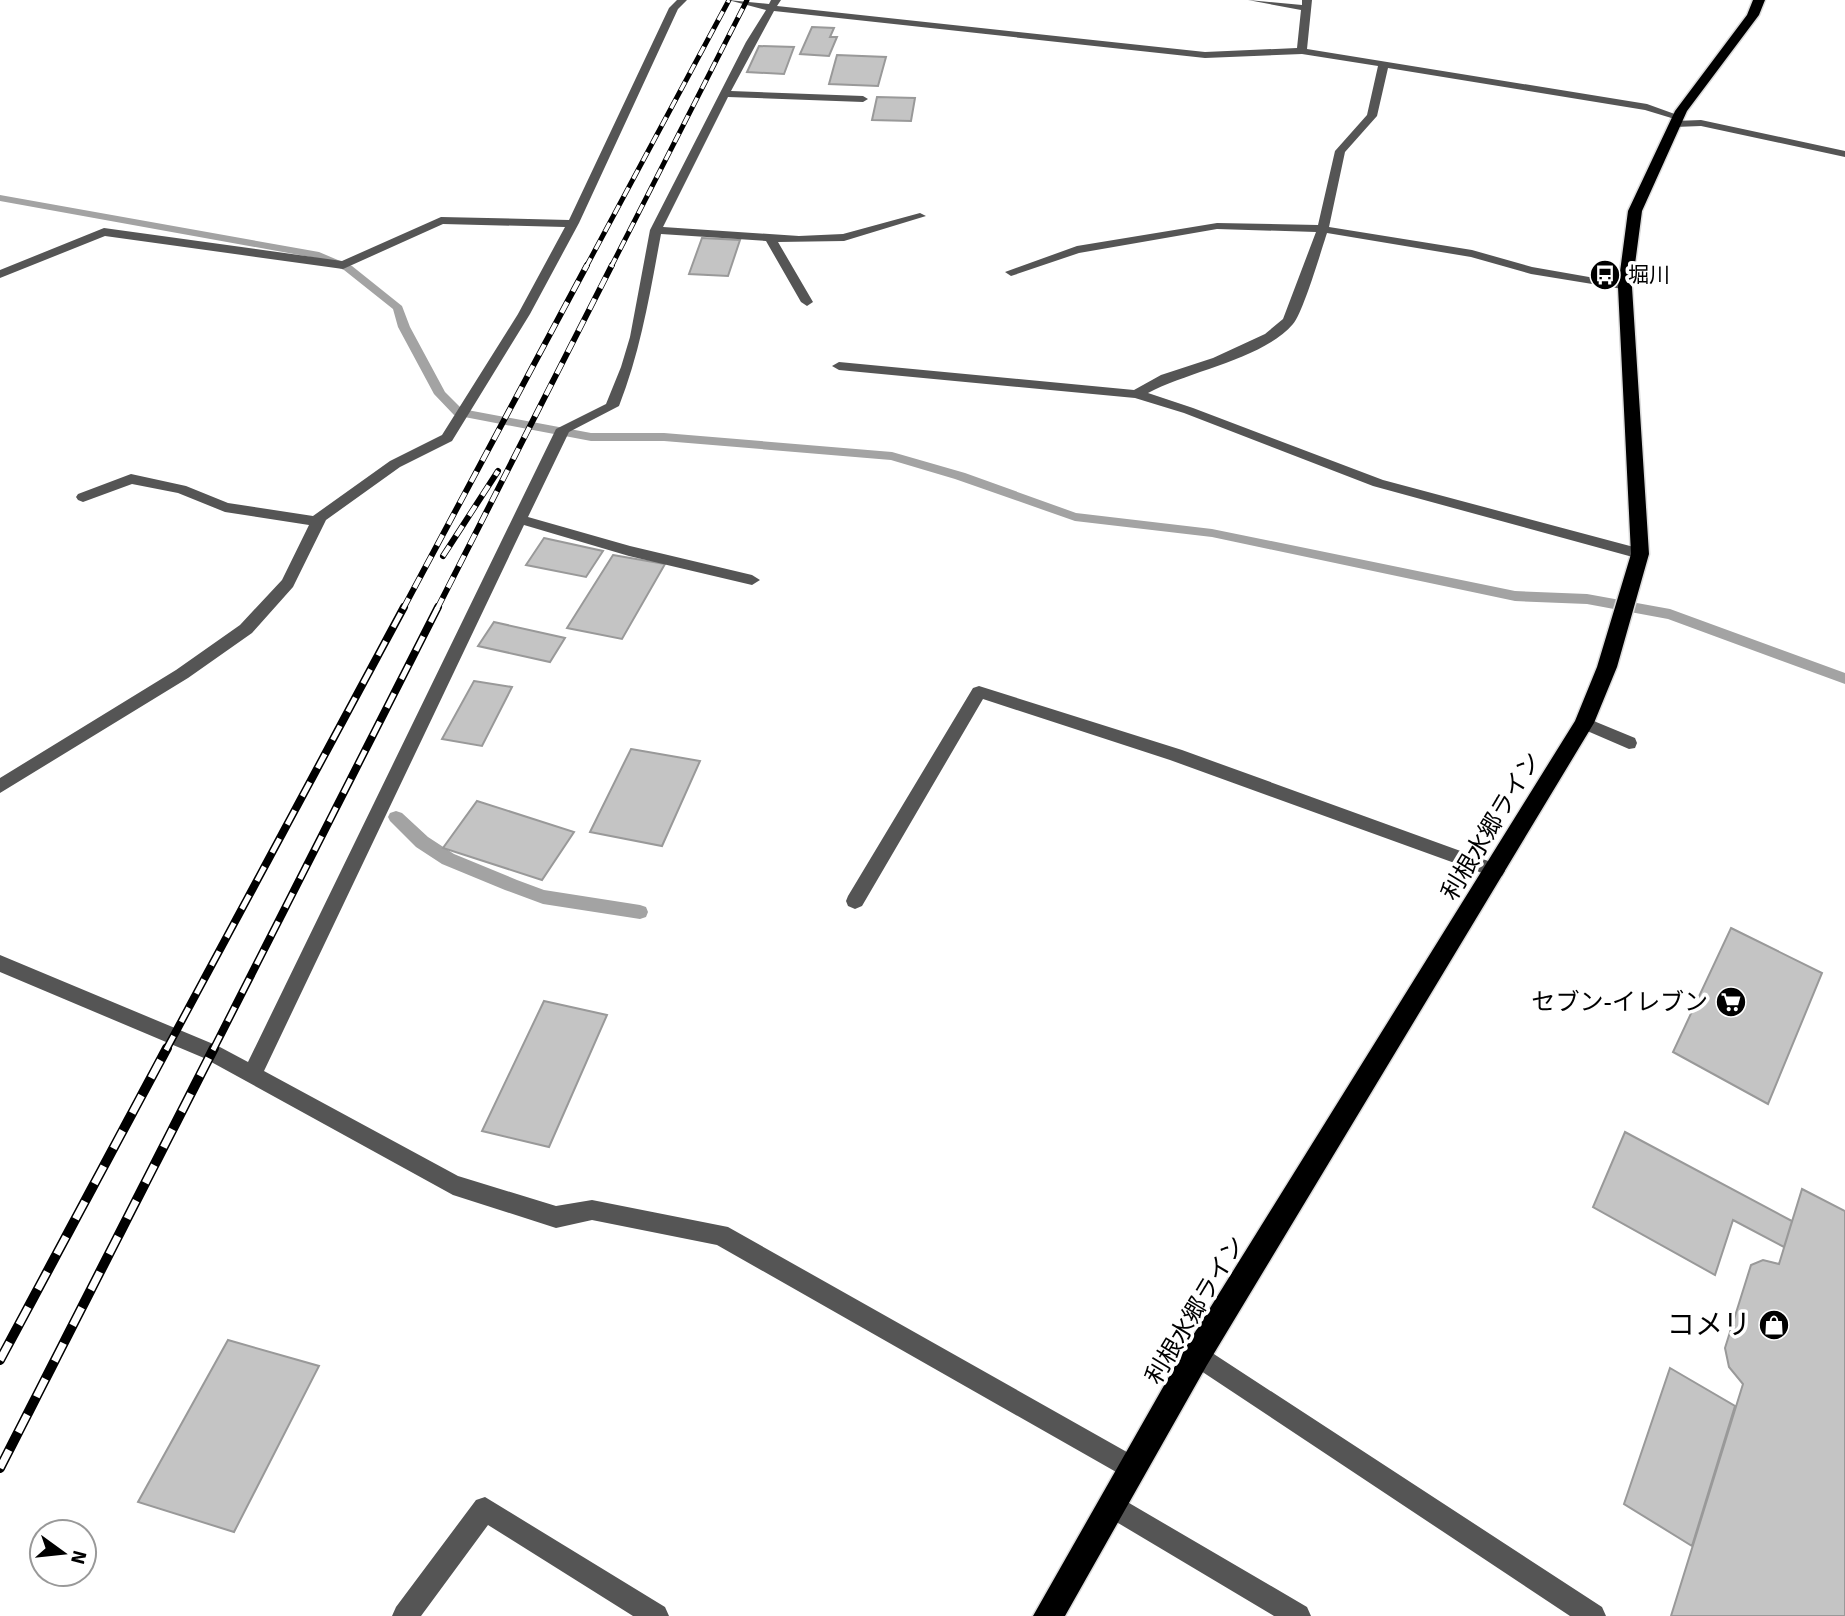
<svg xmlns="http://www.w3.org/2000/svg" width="1845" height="1616" viewBox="0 0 1845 1616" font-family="Signika,'Noto Sans JP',sans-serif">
	<rect width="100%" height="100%" fill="#fff"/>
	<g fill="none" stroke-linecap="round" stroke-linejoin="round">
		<path fill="#a3a3a3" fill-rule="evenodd" d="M0 195 319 252 352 266 402 306 410 327 445 392 462 409 591 433H664L892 452 965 473 1076 513 1212 529 1515 591 1587 594 1670 609 1845 673V684L1668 619 1587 604 1515 601 1212 537 1075 521 955 479 891 460 664 441H591L454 415 434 394 398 327 393 309 344 270 316 258 0 201Z
			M396 811 402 813 428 837 454 854 517 880 544 890 640 905 646 907 648 912 646 917 640 919 543 904 505 890 442 864 416 847 390 821 388 817 390 813Z"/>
	</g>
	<path fill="#c4c4c4" stroke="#999" stroke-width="2" d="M812 27 834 28 830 37H837L829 56 800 54Z
		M759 46 794 47 784 74 747 72Z
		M837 55 886 57 878 86 829 84Z
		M877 97 915 98 911 121 872 120Z
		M702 238 740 240 728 276 689 274Z
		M544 538 603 551 586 577 526 565Z
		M613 555 665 564 622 639 567 628Z
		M494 622 565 638 550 662 478 646Z
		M474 681 512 687 482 746 442 739Z
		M631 749 700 761 662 846 590 832Z
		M477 801 574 832 542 880 443 848Z
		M1731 928 1822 973 1768 1104 1673 1052Z
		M544 1001 607 1015 549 1147 482 1131Z
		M1625 1132 1792 1221 1784 1247 1733 1220 1715 1275 1593 1207Z
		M1802 1189 1845 1211V1616H1671L1743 1384 1729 1367 1725 1348 1751 1265 1763 1260 1779 1264Z
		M228 1340 319 1366 234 1532 138 1502Z
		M1670 1368 1735 1406 1692 1546 1624 1504Z"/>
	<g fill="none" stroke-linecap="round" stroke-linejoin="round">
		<g stroke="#dbdbdb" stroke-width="3">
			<path id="highway" d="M1753 0H1765L1759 15 1687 111 1642 211 1632 287 1649 554 1617 667 1594 723 1207 1365 1065 1616H1033L1187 1345 1575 721 1597 667 1631 554 1618 287 1628 211 1675 111 1747 15Z"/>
		</g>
		<path fill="#555" fill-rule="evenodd" d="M677 0H687L678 9 579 223 530 314 452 441 400 467 326 520 293 587 252 633 188 678 0 793V778L176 670 240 625 282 580 309 525 225 512 178 493 132 484 83 502 78 500 76 497 78 494 131 474 186 486 228 503 313 516 390 461 442 435 518 314 565 227 443 224 343 269 105 236 0 278V270L104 228 342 261 441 217 569 220 669 8Z
			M728 0 769 4 771 0H781L777 6 1205 52 1297 48 1301 10 1248 0 1302 5V0H1312L1307 49 1647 104 1683 117 1678 120 1645 110 1388 68 1377 116 1345 152 1329 227 1472 250 1532 267 1629 284V290L1531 274 1471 257 1327 233C1321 251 1303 313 1293 324 1263 359 1189 371 1148 393L1193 408 1383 480 1645 550 1647 554 1640 559 1373 486 1184 413 1135 398 839 370 832 366 839 362 1134 390 1161 375 1213 358 1265 334 1283 319 1316 232 1217 229 1079 253 1011 276 1005 272 1077 246 1217 223 1318 225 1335 151 1367 115 1378 66 1302 54 1205 58 774 11 731 91 863 96 868 99 863 102 728 97 663 227 799 236 843 234 920 213 926 216 844 241 778 242 813 302 807 306 801 302 766 241 661 234C650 293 641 350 619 406L569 432 528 517 630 546 752 575 760 580 752 585 629 556 524 525 264 1071 458 1176 556 1206 592 1200 728 1227 1141 1460 1144 1469 1141 1478 1132 1481 717 1245 592 1220 556 1228 453 1195 204 1058 0 972V955L218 1046 248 1062 556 429 606 404 621 367 630 337 650 230 746 42 766 10Z
			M1701 120 1845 151V157L1701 126 1675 127 1670 124 1675 121Z
			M979 686 1182 750 1502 866 1505 871 1502 876 1496 878 1170 760 983 699 862 906 855 909 848 906 846 901 848 896 973 688Z
			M1584 717 1635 738 1637 743 1635 748 1629 749 1578 727 1576 723Z
			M1197 1343 1602 1607 1606 1616H1570L1189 1363 1185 1355 1189 1347Z
			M1112 1493 1307 1607 1311 1616H1274L1103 1514 1100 1505 1103 1496Z
			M485 1497 665 1607 669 1616H633L488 1525 421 1616H392L396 1607 476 1500Z"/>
		<use href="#highway" fill="#000" fill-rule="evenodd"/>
		<g stroke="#000" stroke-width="5">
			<path id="rail-far3" d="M586 267 729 0
				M611 267 747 0"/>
		</g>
		<g stroke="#000" stroke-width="6">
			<path id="rail-far2" d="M443 556 498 471
				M403 609 587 265
				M437 609 612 265"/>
		</g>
		<g stroke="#000" stroke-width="8">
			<path id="rail-far1" d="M166 1050 404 607
				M213 1050 438 607"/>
		</g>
		<g stroke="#000" stroke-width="10">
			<path id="rail" d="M0 1360 167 1048
				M0 1468 214 1048"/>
		</g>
		<use href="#rail-far3" stroke="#fff" stroke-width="3.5" stroke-dasharray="10" stroke-linecap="butt"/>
		<use href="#rail-far2" stroke="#fff" stroke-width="4.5" stroke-dasharray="12" stroke-linecap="butt"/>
		<use href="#rail-far1" stroke="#fff" stroke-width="5" stroke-dasharray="16" stroke-linecap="butt"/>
		<use href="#rail" stroke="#fff" stroke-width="7" stroke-dasharray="20" stroke-linecap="butt"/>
	</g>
	<defs>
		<g id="bus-disc" transform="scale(1.575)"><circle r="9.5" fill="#000" stroke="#fff"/><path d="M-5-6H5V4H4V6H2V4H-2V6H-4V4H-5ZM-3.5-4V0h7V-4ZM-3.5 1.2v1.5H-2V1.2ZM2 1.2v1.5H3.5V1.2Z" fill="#fff"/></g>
		<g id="supermarket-disc" transform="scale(1.575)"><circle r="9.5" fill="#000" stroke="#fff"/><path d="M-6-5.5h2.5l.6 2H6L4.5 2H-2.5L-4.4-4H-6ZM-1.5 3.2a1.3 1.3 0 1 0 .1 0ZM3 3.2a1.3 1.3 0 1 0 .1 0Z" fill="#fff"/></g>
		<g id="shop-disc" transform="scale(1.575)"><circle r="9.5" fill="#000" stroke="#fff"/><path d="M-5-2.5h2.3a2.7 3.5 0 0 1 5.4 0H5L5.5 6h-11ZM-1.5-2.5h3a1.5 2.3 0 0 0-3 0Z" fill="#fff"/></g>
	</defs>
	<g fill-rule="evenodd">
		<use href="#bus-disc" x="1605" y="275"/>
		<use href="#supermarket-disc" x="1731" y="1002"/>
		<use href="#shop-disc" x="1774" y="1325"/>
	</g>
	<g text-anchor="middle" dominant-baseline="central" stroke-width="7" stroke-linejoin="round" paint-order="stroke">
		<g font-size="21" fill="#000" stroke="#fff" text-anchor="start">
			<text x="1628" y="275">堀川</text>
		</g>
		<g font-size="24" fill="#000" stroke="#fff">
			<text transform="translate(1491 826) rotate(-59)">利根水郷ライン</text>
			<text transform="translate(1195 1310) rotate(-59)">利根水郷ライン</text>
		</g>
		<g font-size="24" fill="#000" stroke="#fff" text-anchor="end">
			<text x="1708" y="1002">セブン-イレブン</text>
		</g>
		<g font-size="28" fill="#000" stroke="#fff" text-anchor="end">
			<text x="1751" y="1325">コメリ</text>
		</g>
	</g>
	<g transform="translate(63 1553) rotate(105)"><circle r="33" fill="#ffffff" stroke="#999999" stroke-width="2"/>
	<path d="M0-5L12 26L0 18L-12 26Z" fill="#000000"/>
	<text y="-10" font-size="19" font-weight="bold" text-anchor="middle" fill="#000000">N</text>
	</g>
</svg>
